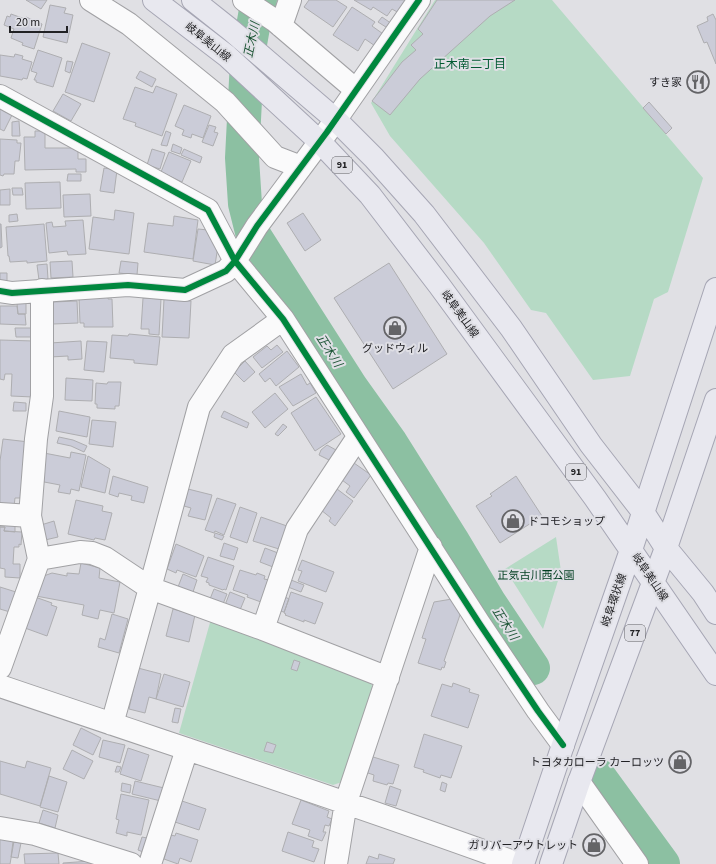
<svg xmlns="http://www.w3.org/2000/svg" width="716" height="864" viewBox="0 0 716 864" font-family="'Source Sans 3','Noto Sans JP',sans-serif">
	<rect width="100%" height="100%" fill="#e0e0e4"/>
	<path fill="#b6dac5" d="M435 0H552L703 178 668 292 654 299 630 376 593 380 546 313 531 310 484 243 390 136 371 103Z
		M556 537 561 571 543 629 505 569Z
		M211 619 370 681 373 688 342 782 333 785 179 733Z"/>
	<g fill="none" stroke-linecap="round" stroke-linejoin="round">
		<path stroke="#8cc0a2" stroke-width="34" d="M260 0 256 10 247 61 242 158 245 204 252 232 351 387 391 443 452 540 489 602 533 668
			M598 775 663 864"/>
	</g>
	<path fill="#cbccd8" stroke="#aeaeb1" d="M26 0H47L41 9Z
		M309 0H336L347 7 333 27 304 7Z
		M354 0H406L399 13 392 9 387 16 373 7 371 10Z
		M437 0H515L490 16 420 79 390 115 372 101 402 62 416 50 411 45 423 34 418 29Z
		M50 5 66 8 64 13 73 15 67 43 43 37Z
		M352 7 375 22 372 26 386 36 378 48 365 39 358 51 333 35Z
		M11 14 25 19 26 17 42 24 34 49 22 45 23 43 11 38 14 29 4 25 7 16 10 17Z
		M713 14 716 20V64L707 42 704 43 697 26 708 21 707 17Z
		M382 17 392 24 389 29 378 22Z
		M82 43 110 53 94 102 65 92Z
		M38 50 62 58 53 87 36 82V80H34L37 73 31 71Z
		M15 54 23 56 22 59 32 62 27 79 23 78 22 80 0 76V55L14 57Z
		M67 61 73 62 70 73 65 71Z
		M140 71 156 79 152 87 136 78Z
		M156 86 177 94 162 136 135 126 136 123 123 119 135 87 153 93Z
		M63 94 81 104 71 121 53 111Z
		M649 102 672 128 666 134 643 108Z
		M184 105 211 116 203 138 192 134 191 138 182 135 184 130 175 126Z
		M0 109 12 115 4 131 0 129Z
		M19 121 20 136H12V122Z
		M209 125 216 127 214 132 218 133 213 146 202 142Z
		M35 131H45V148H78V159H86V172H76V169L25 170 24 137H35Z
		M166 131 171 133 167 146 161 145Z
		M0 139 17 140V143H21L19 161H15L14 174H4L3 176 0 175Z
		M173 144 182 148 180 154 171 151Z
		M152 149 165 153 160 169 147 165Z
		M184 149 202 157 200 163 181 155Z
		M169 152 191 161 182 182 161 172Z
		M104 168 117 170 114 193 100 191Z
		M68 174H81V181H67Z
		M60 182 61 208 26 209 25 183Z
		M12 188H22L23 195H13Z
		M10 189V205H0V190Z
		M90 194 91 216 64 217 63 195Z
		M115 210 134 213 129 254 89 249 93 217 114 220Z
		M303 213 321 240 305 251 287 223Z
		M17 214 18 221 9 222V215Z
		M174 216 198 220 193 259 144 252 148 223 173 226Z
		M83 220 86 254 68 255 67 251 49 253 46 223 52 222 53 227 66 226 65 221Z
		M0 224H1L2 247 0 248Z
		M44 224 47 261 27 263V261L10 262 9 256H8L6 227Z
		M198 229 208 230 218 246 215 265 193 261Z
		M72 261 73 277 51 278 50 262Z
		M121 261 138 263 137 275 119 273Z
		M389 263 447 354 393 389 334 298Z
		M47 264 48 279 39 280 37 265Z
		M0 273H7V282L0 281Z
		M108 297V299H112L113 327H84V323H80L79 298Z
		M143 298 161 299 159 335 149 334V329H141Z
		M164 299 191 301 189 338 162 337Z
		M77 301 78 323 53 324V302Z
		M17 303H26V314H18Z
		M0 306H17L18 314H25L26 325 0 324Z
		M15 328H34V337H16Z
		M129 334 160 337 157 365 134 363V360L110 358 112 335 128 336Z
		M0 340 34 341 33 397 11 396 12 374H5L4 380 0 379Z
		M81 341 82 359 68 360V356L50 357V343Z
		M87 341 107 342 104 372 84 370Z
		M277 345 283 352 262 368 253 357 267 346 271 350Z
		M287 351 299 367 276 386 270 378 265 382 259 374Z
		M245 361 255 372 244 382 234 372Z
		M301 374 307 385 310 383 316 393 293 406 279 387Z
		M66 378 93 380 92 401 65 400Z
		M108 382H121L119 406H115V409L97 408V404H95L96 383 107 384Z
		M275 393 288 409 265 428 252 412Z
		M316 397 341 434 315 451 291 413Z
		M14 402 26 403V411H13Z
		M59 411 90 417 87 437 56 431Z
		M224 411 249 423 247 428 221 417Z
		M92 420 116 422 113 447 89 444Z
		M283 424 287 427 278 436 275 434Z
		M59 437 73 440 87 446 84 452 71 446 57 443Z
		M3 439 29 442 22 498H15L14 506 0 504V461Z
		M327 445 336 450 331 461 319 455 321 450Z
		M71 452 86 455 79 491 71 489 70 494 58 492 60 485 39 481 44 453 70 458Z
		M88 456 110 469 105 493 81 487Z
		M354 463 371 475 354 498 346 492 350 486 342 480Z
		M113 476 148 487 144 503 131 500 132 496 119 493 118 497 109 494Z
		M516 476 542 516 500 543 476 506 492 496 490 494Z
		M188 489 212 495 205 520 188 516 191 508 184 506Z
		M337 489 353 501 335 526 329 521 331 518 321 510Z
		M217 498 236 504 224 535 215 531 214 533 205 530Z
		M76 500 103 506 102 511 112 513 105 540 95 538 94 540 68 534Z
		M240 507 257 513 247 543 230 537Z
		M261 517 287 526 279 549 253 541Z
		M54 521 58 537 45 540 41 525Z
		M0 524H15V532L4 531 5 527H0Z
		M0 527H5L4 531 22 532 21 545 19 544V547H14L13 564H20V578L5 577V569L0 568Z
		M215 533 224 536 222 540 214 537Z
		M224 543 238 548 234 560 220 556Z
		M176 544 204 556 196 577 177 570 176 573 167 569Z
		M265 548 278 553 273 567 260 562Z
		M208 557 234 566 226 590 224 589 223 590 209 585V583L206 582 208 578 201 576Z
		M302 560 334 572 326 592 298 581 302 571 298 570Z
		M81 563 100 568 99 578 120 582 114 613 100 610 98 619 82 615 84 605 36 596 41 577 52 573 67 576V573L79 574Z
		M240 570 256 575 257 573 265 576 264 579 269 580 261 602 247 597 248 595 233 590Z
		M183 574 197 580 193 592 178 587Z
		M291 580 304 585 301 592 288 587Z
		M0 587 16 592 10 612 0 609Z
		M214 589 227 594 223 604 210 599Z
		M230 592 245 598 240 610 225 605Z
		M291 592 323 603 315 624 304 620V622L285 615 286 614 284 613Z
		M35 597 52 603 51 605 57 607 47 636 25 628Z
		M285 597 289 599 284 612 280 611Z
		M452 599 461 612 444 661 446 662 444 668 442 667 441 670 418 663 426 639 422 638 434 602Z
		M173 609 195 615 189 642 166 636Z
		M112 614 128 619 119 653 98 647 100 638 105 640Z
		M294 660 300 662 297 671 291 669Z
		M138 668 161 674 156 699 149 697 145 713 129 709Z
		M164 674 190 682 183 707 156 699Z
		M453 683 470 689 469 692 479 695 468 728 431 716 442 684 452 687Z
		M175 708 181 709 178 723 172 722Z
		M81 728 101 738 93 755 73 745Z
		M424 734 462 746 451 778 441 775 440 778 423 772 424 770 414 767Z
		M103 740 125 745 120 763 99 757Z
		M267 742 276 745 273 753 264 751Z
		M128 748 149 755 141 781 120 774Z
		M72 750 93 761 84 779 63 769Z
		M370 756 399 765 393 784 388 783 387 785 373 781 374 775 365 772Z
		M0 761 25 768 27 761 51 768 40 806 0 794Z
		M117 766 121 767 119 772H115Z
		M49 776 67 782 58 812 40 807Z
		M135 781 164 788 161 801 132 794Z
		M442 782 447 784 445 792 440 790Z
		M122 783 131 785 130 793 121 791Z
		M390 786 401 790 396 806 385 803Z
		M121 794 149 800 141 835 127 832V836L116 833 119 820 116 819Z
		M301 800 329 811 327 817 332 819 329 826 325 825 323 832H326L322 841 308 836 310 830 292 824Z
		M182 801 206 809 199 830 175 822Z
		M43 810 58 815 55 828 39 823Z
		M288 832 314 841 312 847 319 849 314 862 282 851Z
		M176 833 198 840 191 862 180 858 178 864 164 859 171 835 175 836Z
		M142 837 147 838 143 852 138 850Z
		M0 839 14 841 10 864H0Z
		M13 842 21 843 18 858 11 857Z
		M58 853 59 864H25L24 854Z
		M379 854 395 859 393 864H366L369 856 378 859Z
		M91 861 92 864H63V863Z"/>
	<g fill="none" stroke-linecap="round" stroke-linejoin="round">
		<g stroke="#a1a1a4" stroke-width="24">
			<path id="minor" d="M91 0 129 24 225 102 275 157 301 167
				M244 0 274 20 356 90
				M281 26 290 0
				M0 96 208 210 235 261 283 319 479 623 538 711 563 745
				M0 291 12 293 128 285 185 290 226 271 235 261 257 226 327 132 419 0
				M0 514 30 516
				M39 559 80 552 92 553 105 558 150 588 263 629 388 678
				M263 629 297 529 358 437
				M0 668 39 559 30 516 36 439 42 396V290
				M0 686C173 745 347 801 519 864
				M112 724 150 588 199 407 233 355 283 319
				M579 782 637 864
				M0 828 35 834 131 864
				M150 864 187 749
				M336 864 346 802 431 547"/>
		</g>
		<g stroke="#a6a6b4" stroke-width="24">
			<path id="major" d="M154 0 227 56 320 142 370 195 439 285 595 498 716 674
				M193 0 232 31 336 120 374 158 424 214 511 328 591 445 643 512 666 548 703 593 716 613
				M523 864 563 745 631 550 716 289
				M551 864 579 782 666 548 716 400"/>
		</g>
		<use href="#minor" stroke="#fafafb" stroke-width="22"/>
		<use href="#major" stroke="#e8e8ef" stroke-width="22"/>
		<g stroke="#dfdfe5" stroke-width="8">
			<path id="cycleway" d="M0 96 208 210 235 261 283 319 479 623 538 711 563 745
				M0 291 12 293 128 285 185 290 226 271 235 261 257 226 327 132 419 0"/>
		</g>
		<use href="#cycleway" stroke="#00873e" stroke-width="6"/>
	</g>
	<defs>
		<g id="restaurant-ring" transform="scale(1.15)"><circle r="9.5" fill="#dfdfe5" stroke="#646467" stroke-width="1.5"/><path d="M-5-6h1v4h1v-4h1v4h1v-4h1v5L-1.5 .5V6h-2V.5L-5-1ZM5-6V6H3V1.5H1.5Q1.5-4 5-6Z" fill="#646467"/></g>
		<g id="shop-ring" transform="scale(1.15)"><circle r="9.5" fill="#dfdfe5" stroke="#646467" stroke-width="1.5"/><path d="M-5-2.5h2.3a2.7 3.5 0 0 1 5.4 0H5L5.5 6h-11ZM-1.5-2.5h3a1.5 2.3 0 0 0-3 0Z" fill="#646467"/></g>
	</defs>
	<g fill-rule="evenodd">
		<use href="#restaurant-ring" x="698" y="82"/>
		<use href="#shop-ring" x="395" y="328"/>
		<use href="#shop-ring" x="513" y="521"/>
		<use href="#shop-ring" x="680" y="762"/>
		<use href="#shop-ring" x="594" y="845"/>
	</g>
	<g text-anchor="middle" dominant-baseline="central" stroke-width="4" stroke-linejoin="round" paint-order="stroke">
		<g fill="#dfdfe5" stroke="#5a5a5e" stroke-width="1">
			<rect x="332" y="157" width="20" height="16" rx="3"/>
			<rect x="566" y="464" width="20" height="16" rx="3"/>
			<rect x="625" y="625" width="20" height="16" rx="3"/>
		</g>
		<g font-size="10" font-weight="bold" fill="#212124">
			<text x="342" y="165">91</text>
			<text x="576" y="472">91</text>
			<text x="635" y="633">77</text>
		</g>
		<g font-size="11" fill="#212124" stroke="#dfdfe5">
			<text transform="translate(208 42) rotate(39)">岐阜美山線</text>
			<text transform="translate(460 314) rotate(54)">岐阜美山線</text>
			<text transform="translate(650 577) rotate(56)">岐阜美山線</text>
			<text transform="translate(614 600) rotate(-71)">岐阜環状線</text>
		</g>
		<g font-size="11" fill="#212124" stroke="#dfdfe5" text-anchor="end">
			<text x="682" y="82">すき家</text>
			<text x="395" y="348" text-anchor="middle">グッドウィル</text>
			<text x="528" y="521" text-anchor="start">ドコモショップ</text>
			<text x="664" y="762">トヨタカローラ カーロッツ</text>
			<text x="578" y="845">ガリバーアウトレット</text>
		</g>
		<g font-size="11" fill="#003e20" stroke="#dfdfe5">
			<text x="536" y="575">正気古川西公園</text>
		</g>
		<g font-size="12" font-style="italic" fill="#1d5536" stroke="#dfdfe5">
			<text transform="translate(252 40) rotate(-78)">正木川</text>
			<text transform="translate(329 351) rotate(57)">正木川</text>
			<text transform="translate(505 624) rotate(57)">正木川</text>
		</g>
		<g font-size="12" fill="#025a32" stroke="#dfdfe5">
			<text x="470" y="64">正木南二丁目</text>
		</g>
	</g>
	<path d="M10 26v6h57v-6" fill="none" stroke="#212124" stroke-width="2"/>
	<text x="16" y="26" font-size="12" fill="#212124" stroke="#dfdfe5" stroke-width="3" paint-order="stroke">20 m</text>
</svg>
